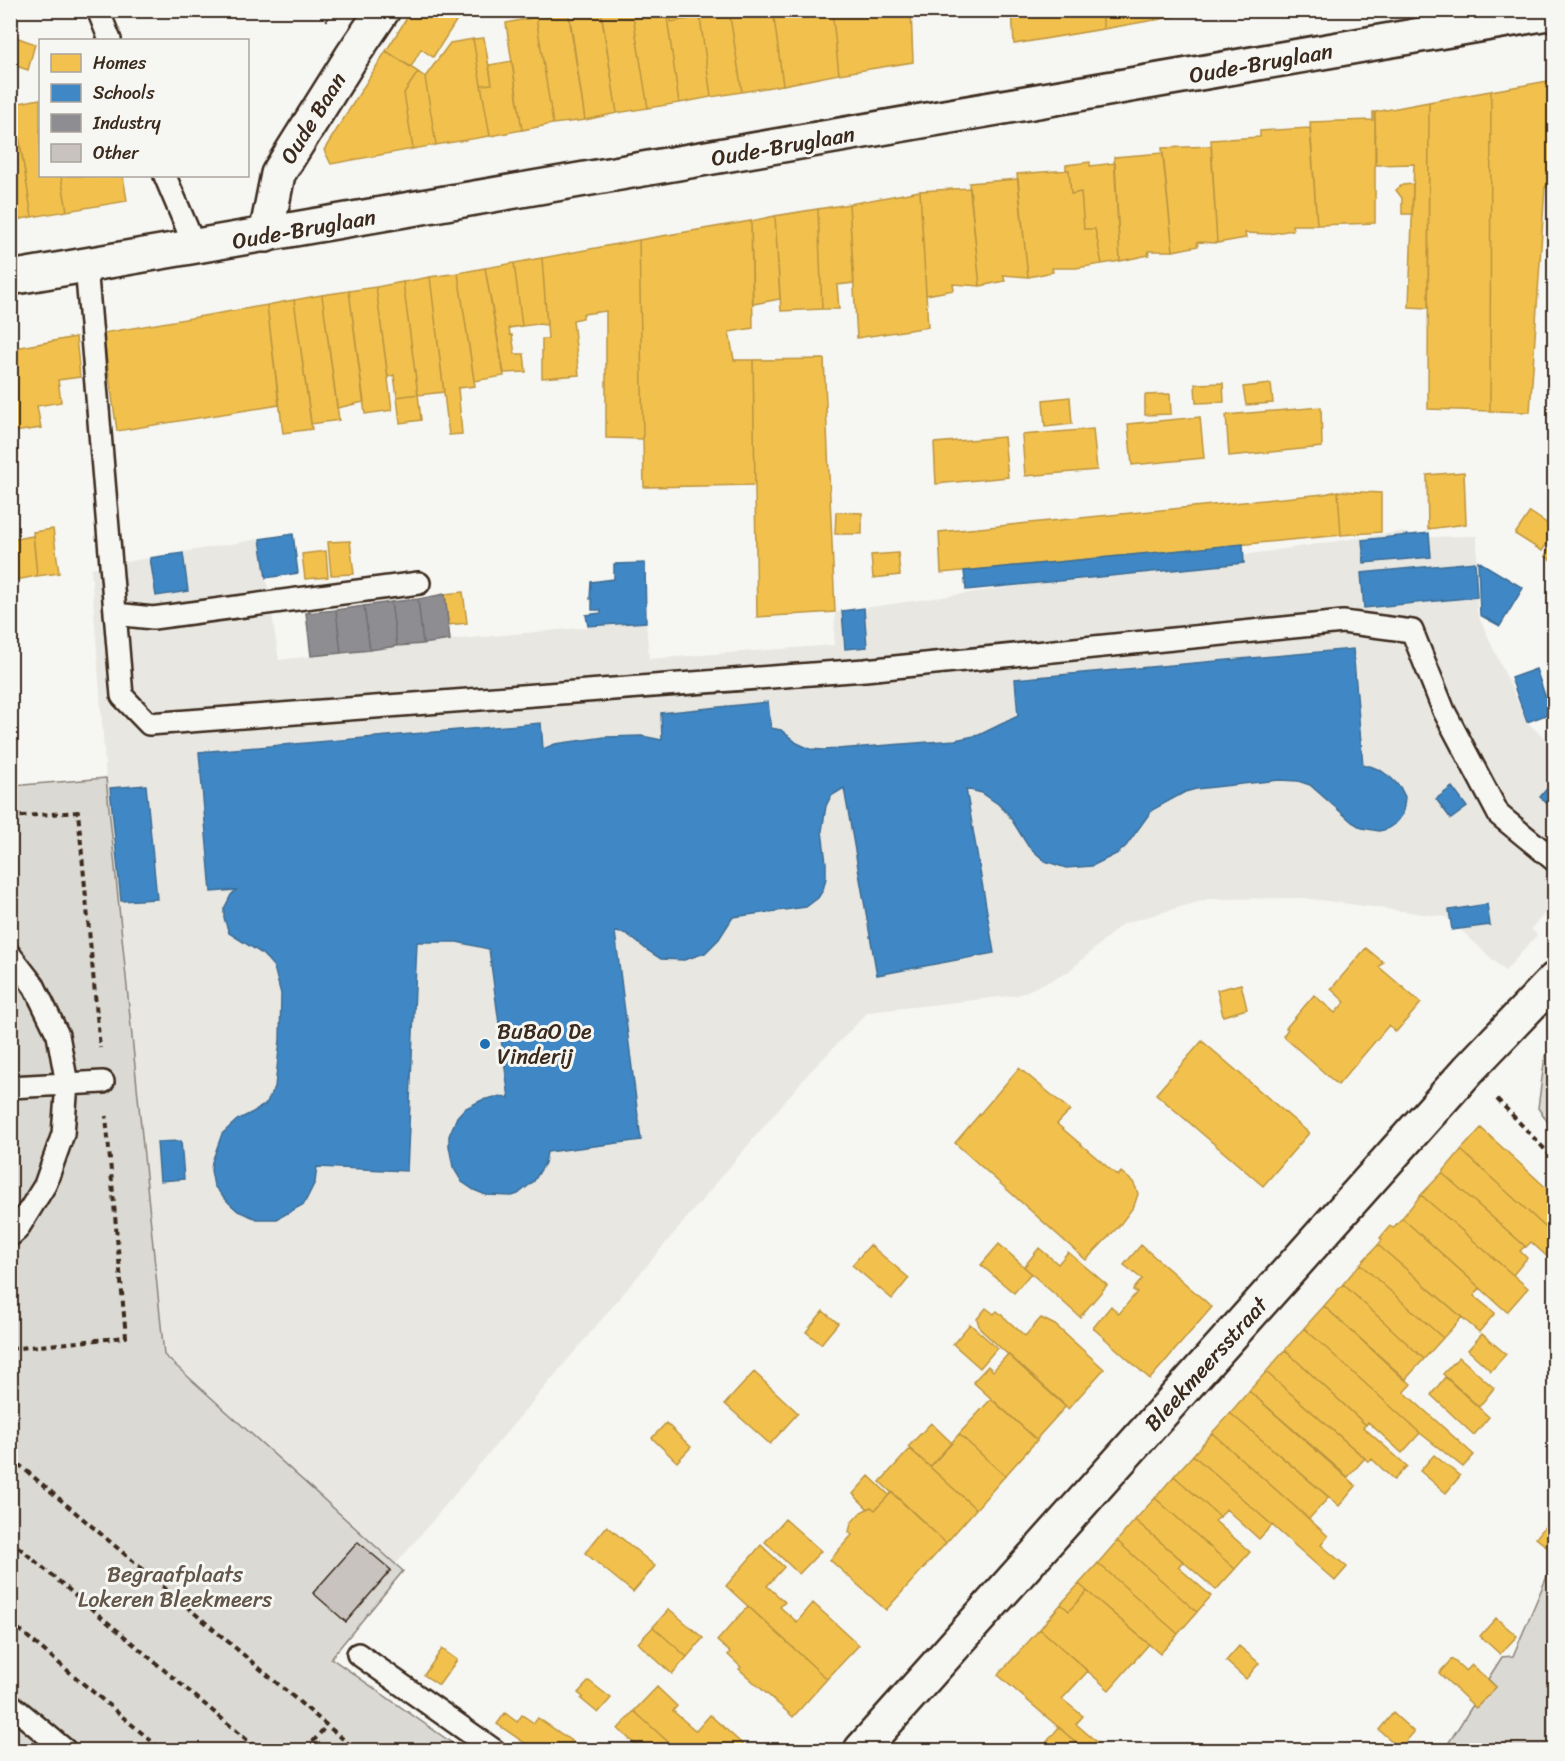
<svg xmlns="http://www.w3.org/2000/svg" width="1565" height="1761" viewBox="0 0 1565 1761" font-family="Sriracha,sans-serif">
	<rect width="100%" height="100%" fill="#f6f6f2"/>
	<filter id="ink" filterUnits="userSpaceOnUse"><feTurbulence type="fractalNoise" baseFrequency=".0167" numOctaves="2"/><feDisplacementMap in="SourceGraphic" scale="12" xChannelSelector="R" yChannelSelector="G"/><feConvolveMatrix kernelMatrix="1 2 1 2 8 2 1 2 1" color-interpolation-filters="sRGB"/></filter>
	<g filter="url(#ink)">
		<path fill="#e8e7e2" d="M1398 532 1430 537 1477 536V613L1527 722 1554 747V902L1531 929 1537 935 1505 971 1461 930H1452L1450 920 1446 917 1305 898 1208 899 1122 924 1067 973 1018 995 868 1012 807 1075 396 1564 164 1355 106 778 91 568 260 539 279 660 450 640 646 622 649 659 834 645 835 613 842 611 1055 581 1244 563V555Z"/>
		<path fill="#dad9d3" stroke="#8a8278" stroke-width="1.5" d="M106 778 164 1355 403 1571 331 1658 462 1750H11V786Z
			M1554 1045V1131L1538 1108 1545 1056Z
			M1554 1560V1750H1444L1473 1705 1476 1708 1496 1687 1488 1679 1502 1657 1513 1656Z"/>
		<path fill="#f2c14e" stroke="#bb9440" stroke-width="1.5" d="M412 10H456L457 11 452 14 458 18 433 57 421 49 411 67 386 51Z
			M535 10H568L585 120 553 124Z
			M601 10H632L648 108 617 113Z
			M632 10H666L679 103 648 108Z
			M666 10H670L671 22 689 19 687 10H699L711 97 679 103Z
			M670 10H687L689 19 671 22Z
			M699 10H729L742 92 711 97Z
			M729 10H773L783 85 742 92Z
			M773 10H832L839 74 783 85Z
			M832 10H911L913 62 839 74Z
			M1012 10H1103V29L1014 44Z
			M1103 10H1154L1155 20 1103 29Z
			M1154 10H1182L1183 15 1155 20Z
			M1182 10H1206L1183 15Z
			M601 13 617 113 585 120 570 18Z
			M536 17 553 124 522 130 506 23Z
			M10 35 35 44 28 70 10 64Z
			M484 38 492 84 481 85 473 39Z
			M473 39 490 136 436 145 425 77 450 43Z
			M386 51 418 72 404 93 413 149 331 164 324 150Z
			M512 61 522 130 490 136 481 85 492 84 489 65Z
			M418 72 425 77 436 145 413 149 404 93Z
			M1554 80V186L1545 187 1530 412 1490 411 1491 91Z
			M10 82 32 217 10 221Z
			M1491 91 1490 411 1428 409 1429 102Z
			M40 99V176H61L67 211 32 217 14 104Z
			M1429 102 1428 308 1409 307 1414 164 1376 165 1375 112Z
			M1373 112H1375V223L1317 225 1310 122 1373 120Z
			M1310 128 1317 225H1292L1293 230 1269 234 1245 233 1246 238 1217 243 1211 140 1260 137V131Z
			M1211 146 1217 243 1197 242 1198 246 1173 251 1162 148Z
			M1163 153 1173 251H1148L1149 255 1120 261 1114 157Z
			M1090 162V166L1115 163 1120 261 1102 264 1095 229H1084L1081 192 1071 194 1069 170H1066V165Z
			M1069 170 1071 194 1081 192 1084 229H1095L1102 264 1076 268H1052L1053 272 1028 277 1017 174Z
			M61 176H123L127 201 67 211Z
			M1018 179 1028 277 1003 275 1005 281 980 286 969 183Z
			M1413 184 1412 214H1402V198L1396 190 1402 185Z
			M970 188 980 286 953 284 954 290 926 295 920 191Z
			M920 191 928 327 857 338 849 204Z
			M849 204 854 283 837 285 839 309H822L818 209Z
			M818 209 822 309 781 311 775 216Z
			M775 216 780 299 753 304 751 221Z
			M751 221 753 328 729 332 734 360H753L755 485 644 487 639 240Z
			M639 240 643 439 606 438V311L583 314V318L573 320 579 375 542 378V339H548L542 258Z
			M542 258 547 325 538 324 522 326 514 263Z
			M514 263 522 326 509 328 510 335H512L515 354H524L526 372 504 373 485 268Z
			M485 268 504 376 474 381 458 273Z
			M458 273 475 386 458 388 462 434 449 435 430 277Z
			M430 277 444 392 418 395 403 282Z
			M403 282 418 394 397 397 394 375 388 377 376 287Z
			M376 287 392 410 365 414 349 291Z
			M349 291 364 402 337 408 322 295Z
			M322 295 339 420 311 424 294 300Z
			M294 300 312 429 283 433 267 305Z
			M267 305 279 405 117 431 103 333Z
			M76 337 80 377 58 380 61 402 37 406 41 428 14 432 10 408V349Z
			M824 359 835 612 757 617 753 360Z
			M1223 383 1224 402 1196 403 1195 384Z
			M1271 384 1273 403 1246 405 1243 387Z
			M418 394 421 420 400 423 397 397Z
			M1170 394 1171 414 1145 415V395Z
			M1070 397 1072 424 1045 427 1043 400Z
			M1321 407 1322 447 1229 456 1226 415Z
			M10 408 18 457 10 458Z
			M1200 417 1204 458 1132 465 1128 424Z
			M1093 429 1097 470 1025 476 1022 435Z
			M1004 437 1008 477 936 484 934 443Z
			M1464 472 1466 524 1428 529 1427 475Z
			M1338 491 1381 493V532L1341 535Z
			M1338 491 1341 535 941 573 939 532 1324 494Z
			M836 512 862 513V534H835Z
			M1530 512 1554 528V533L1542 551 1515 534Z
			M53 529 59 573 37 576 33 532Z
			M33 536 37 576 10 581V540Z
			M1554 538V562L1545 556Z
			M350 541 354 574 331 575 328 542Z
			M326 551 328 577 305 579 302 554Z
			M898 553 900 575 873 578 871 555Z
			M463 592 467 623 448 625 445 594Z
			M1366 948 1383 962 1379 967 1421 1003 1396 1032 1389 1025 1338 1085 1283 1036 1288 1029 1286 1028 1314 995 1335 1013 1345 1002 1331 989Z
			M1241 984 1247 1009 1223 1016 1217 990Z
			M1202 1041 1309 1133 1263 1186 1156 1094Z
			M1019 1068 1070 1110 1057 1124 1118 1176 1121 1172 1133 1182 1136 1188 1138 1194 1134 1206 1119 1226 1086 1260 955 1143Z
			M1481 1128 1554 1195V1235L1461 1150Z
			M1461 1150 1554 1235V1259L1552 1261 1531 1242 1526 1247 1442 1173Z
			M1442 1173 1525 1246 1520 1251 1527 1258 1513 1275 1421 1195Z
			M1421 1195 1528 1288 1507 1312 1402 1218Z
			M1402 1218 1480 1288 1474 1296 1495 1313 1479 1332 1378 1245 1382 1240 1380 1238 1390 1226 1393 1228Z
			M999 1244 1031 1273 1014 1293 981 1265Z
			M870 1245 909 1278 892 1299 852 1265Z
			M1141 1245 1212 1307 1150 1379 1093 1328 1111 1306 1119 1314 1137 1292 1133 1290 1142 1279 1124 1265Z
			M1378 1245 1462 1317 1443 1338 1360 1264Z
			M1039 1248 1058 1264 1068 1252 1107 1285 1080 1317 1024 1267Z
			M1360 1264 1443 1338 1424 1359 1343 1284Z
			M1343 1284 1424 1359 1405 1380 1324 1306Z
			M1324 1306 1411 1384 1404 1392 1474 1455 1463 1467 1420 1433 1304 1328Z
			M986 1308 994 1314 997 1311 1025 1336 1041 1318 1055 1325 1104 1369 1068 1409 980 1329 977 1319Z
			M823 1311 838 1323 821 1344 806 1332Z
			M970 1324 997 1348 980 1368 953 1344Z
			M1304 1328 1420 1433 1402 1453 1368 1422 1366 1425 1285 1350Z
			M1482 1334 1506 1354 1491 1371 1468 1350Z
			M1285 1350 1366 1425 1363 1427 1407 1466 1394 1480 1372 1459 1369 1462 1266 1372Z
			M1008 1354 1066 1406 1039 1436 1037 1440 973 1382 988 1366 993 1371Z
			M1459 1357 1494 1388 1479 1407 1443 1374Z
			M754 1372 798 1413 770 1444 725 1404Z
			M1266 1372 1365 1458 1348 1477 1249 1391Z
			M1445 1377 1489 1417 1474 1435 1431 1395Z
			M1249 1391 1356 1486 1339 1506 1230 1413Z
			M991 1399 1037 1440 1005 1476 959 1434Z
			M1230 1413 1329 1497 1309 1519 1212 1433Z
			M666 1423 691 1447 677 1462 652 1438Z
			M931 1423 952 1443 930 1467 908 1447Z
			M1212 1433 1328 1536 1321 1545 1347 1567 1335 1581 1193 1455Z
			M959 1434 1005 1476 976 1509 930 1467Z
			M910 1449 976 1509 946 1543 880 1482Z
			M1193 1455 1272 1525 1259 1539 1226 1509 1220 1517 1174 1476Z
			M1434 1455 1460 1476 1446 1493 1420 1471Z
			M869 1476 889 1495 875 1510 871 1507 868 1509 853 1494Z
			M1174 1476 1220 1517 1215 1521 1250 1552 1235 1569 1155 1498Z
			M892 1492 946 1543 886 1610 830 1560 852 1535 849 1532 851 1523 861 1512 871 1507 875 1510Z
			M1155 1498 1235 1569 1216 1590 1135 1520Z
			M1554 1515V1544L1550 1549 1536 1538Z
			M785 1519 821 1551 799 1574 765 1542Z
			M1135 1520 1183 1561 1178 1567 1211 1596 1197 1612 1117 1541Z
			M607 1526 655 1566 633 1592 585 1553Z
			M1117 1541 1197 1612 1178 1634 1098 1563Z
			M761 1545 784 1567 767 1586 785 1602 780 1607 797 1622 813 1603 859 1645 827 1679 726 1586Z
			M1098 1563 1178 1634 1160 1654 1079 1584Z
			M1079 1584 1087 1591 1069 1611 1061 1604Z
			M1087 1591 1149 1644 1109 1690 1040 1629 1061 1604 1069 1611Z
			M748 1606 827 1679 793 1717 739 1669 741 1667 728 1655 730 1652 717 1641Z
			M669 1609 703 1638 687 1657 653 1627Z
			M1496 1618 1517 1636 1500 1654 1480 1636Z
			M653 1627 687 1657 672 1674 638 1643Z
			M1040 1629 1088 1671 1062 1699 1083 1716 1076 1724 1098 1743 1092 1750H1085L998 1675Z
			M1239 1646 1259 1663 1246 1679 1226 1661Z
			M442 1649 457 1660 439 1685 424 1675Z
			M1452 1659 1466 1671 1472 1665 1496 1687 1476 1708 1439 1673Z
			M589 1681 611 1698 598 1713 581 1699 583 1697 578 1693Z
			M657 1687 677 1706 673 1711 696 1731 710 1715 749 1750H677L634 1711Z
			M634 1711 677 1750H642L618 1729Z
			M505 1713 517 1722 522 1715 534 1723 538 1718 576 1744 572 1750H535L497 1724Z
			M1393 1713 1414 1732 1400 1748 1379 1730Z
			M1059 1727 1078 1745 1074 1750H1053L1045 1744Z"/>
		<path fill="#3f88c5" stroke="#3e6c93" stroke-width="1.5" d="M1429 533 1431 557 1364 563 1362 540Z
			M293 534 298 573 266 578 260 539Z
			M1243 544 1244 563 966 590 964 571Z
			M183 553 188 591 156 596 150 558Z
			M1478 561 1523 588 1500 626 1480 615Z
			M1475 562 1477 597 1364 608 1361 573Z
			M645 563 646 622 588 626 586 615 601 613V610H592V599H590L591 582 614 579V564Z
			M864 608 867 647 845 649 842 611Z
			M1353 649 1363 766H1370L1380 770 1390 777 1400 787 1405 797 1403 814 1397 822 1387 829 1379 831 1362 828 1352 822 1310 785 1298 781 1279 780 1196 789 1185 792 1152 810 1126 846 1118 853 1092 866 1066 868 1045 861 1028 846 1008 814 998 804 982 793 966 789 994 953 877 975 844 788 831 796 826 806 822 831 826 863V878L823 890 818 898 806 907 733 917 719 939 705 953 684 960 661 959 647 950 627 934 615 932 641 1140 547 1152 545 1163 534 1181 518 1194 512 1196 486 1195 474 1190 462 1182 453 1167 449 1146V1136L457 1117 464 1109 482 1100 495 1097 509 1098 489 949 457 942H417L407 1171 317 1167 315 1182 304 1204 277 1219H257L238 1211 229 1203 214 1186 211 1170 212 1162 222 1134 237 1120 253 1112 266 1104 275 1087 280 1040 281 994 274 967 268 960 261 953 229 933 224 918V909L231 895 236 890 211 892 199 752 541 723 543 749 555 744 605 737 642 736 662 740 661 713 768 702 771 728 781 730 797 743 810 749 824 750 955 740 979 735 1018 716 1015 679Z
			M1536 669 1551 713 1527 722 1511 678Z
			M1554 780V810L1540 797Z
			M146 785 157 899 121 901 110 788Z
			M1452 787 1467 807 1451 819 1436 799Z
			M1487 904 1490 925 1452 930 1449 910Z
			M181 1141 184 1179 160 1181 157 1142Z"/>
		<path fill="#8d8d92" stroke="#746f6f" stroke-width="1.5" d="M445 594 450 640 423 644 418 599Z
			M418 599 423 644 397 646 391 602Z
			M391 602 397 646 370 650 364 606Z
			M364 606 370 650 341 653 336 610Z
			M336 610 341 653 311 656 306 613Z"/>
		<path fill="#c8c3be" stroke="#3b2a1e" stroke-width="1.5" d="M358 1542 391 1570 346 1622 313 1593Z"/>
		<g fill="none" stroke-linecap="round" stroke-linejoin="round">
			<g stroke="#3b2a1e" stroke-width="26">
				<path id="service" d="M98 10 110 40
					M165 176 195 247
					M86 265 122 696 149 724 865 670 1343 622 1412 631 1444 711 1499 815 1554 860
					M115 614 153 618 419 583
					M10 955 34 986 58 1035 67 1084 63 1134 45 1185 17 1230 10 1236
					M10 1087 103 1082
					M358 1654 494 1750
					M10 1704 65 1750"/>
			</g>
			<g stroke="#3b2a1e" stroke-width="38">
				<path id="minor" d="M266 235 278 174 352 56 383 10
					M861 1750 1469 1069 1554 980"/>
			</g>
			<g stroke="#3b2a1e" stroke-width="38">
				<path id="primary" d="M10 278 1554 12"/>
			</g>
			<path stroke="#3b2a1e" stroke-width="4" stroke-dasharray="6 4.5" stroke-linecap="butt" d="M321 10 328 20
				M10 817 78 812 100 1048
				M1497 1099 1554 1159
				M10 1136H14L10 1146
				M10 1349 126 1337 106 1116
				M10 1457 356 1750
				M10 1540 259 1750
				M10 1622 162 1750
				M306 1750 326 1726"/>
			<use href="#service" stroke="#f6f6f2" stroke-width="21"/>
			<use href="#minor" stroke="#f6f6f2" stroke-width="33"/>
			<use href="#primary" stroke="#f6f6f2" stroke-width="33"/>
		</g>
	</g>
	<circle fill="#1f6fb2" stroke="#f6f6f2" stroke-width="2" cx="485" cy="1044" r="6"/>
	<g text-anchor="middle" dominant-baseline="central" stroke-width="6" stroke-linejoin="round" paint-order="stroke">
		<g font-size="22" fill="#3b2a1e" stroke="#f6f6f2">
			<text transform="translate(1261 63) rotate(-10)">Oude-Bruglaan</text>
			<text transform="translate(313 118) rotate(-58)">Oude Baan</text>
			<text transform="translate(783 146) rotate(-10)">Oude-Bruglaan</text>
			<text transform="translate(304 229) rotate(-10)">Oude-Bruglaan</text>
			<text transform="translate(1206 1364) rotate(-48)">Bleekmeersstraat</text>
		</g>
		<g font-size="22" fill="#3b2a1e" stroke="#f6f6f2" text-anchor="start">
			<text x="497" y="1031">BuBaO De<tspan x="497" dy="25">Vinderij</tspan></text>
		</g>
		<g font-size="22" fill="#63564b" stroke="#f6f6f2">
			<text x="175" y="1574">Begraafplaats<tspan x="175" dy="25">Lokeren Bleekmeers</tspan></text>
		</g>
	</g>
	<rect width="1565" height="1761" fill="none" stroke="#f6f6f2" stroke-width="36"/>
	<rect x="18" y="18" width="1529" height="1725" fill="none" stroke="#3b2a1e" stroke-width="2" filter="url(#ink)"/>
	<rect x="39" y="39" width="210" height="138" fill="#f6f6f2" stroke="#aba49d" stroke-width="1.5"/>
	<rect x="51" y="54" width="30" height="18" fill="#f2c14e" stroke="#aba49d" stroke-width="1.5"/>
	<text x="93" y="69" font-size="18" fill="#3b2a1e">Homes</text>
	<rect x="51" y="84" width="30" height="18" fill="#3f88c5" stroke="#aba49d" stroke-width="1.5"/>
	<text x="93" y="99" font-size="18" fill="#3b2a1e">Schools</text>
	<rect x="51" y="114" width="30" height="18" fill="#8d8d92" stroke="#aba49d" stroke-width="1.5"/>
	<text x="93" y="129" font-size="18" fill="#3b2a1e">Industry</text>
	<rect x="51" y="144" width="30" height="18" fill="#c8c3be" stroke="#aba49d" stroke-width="1.5"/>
	<text x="93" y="159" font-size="18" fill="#3b2a1e">Other</text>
</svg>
